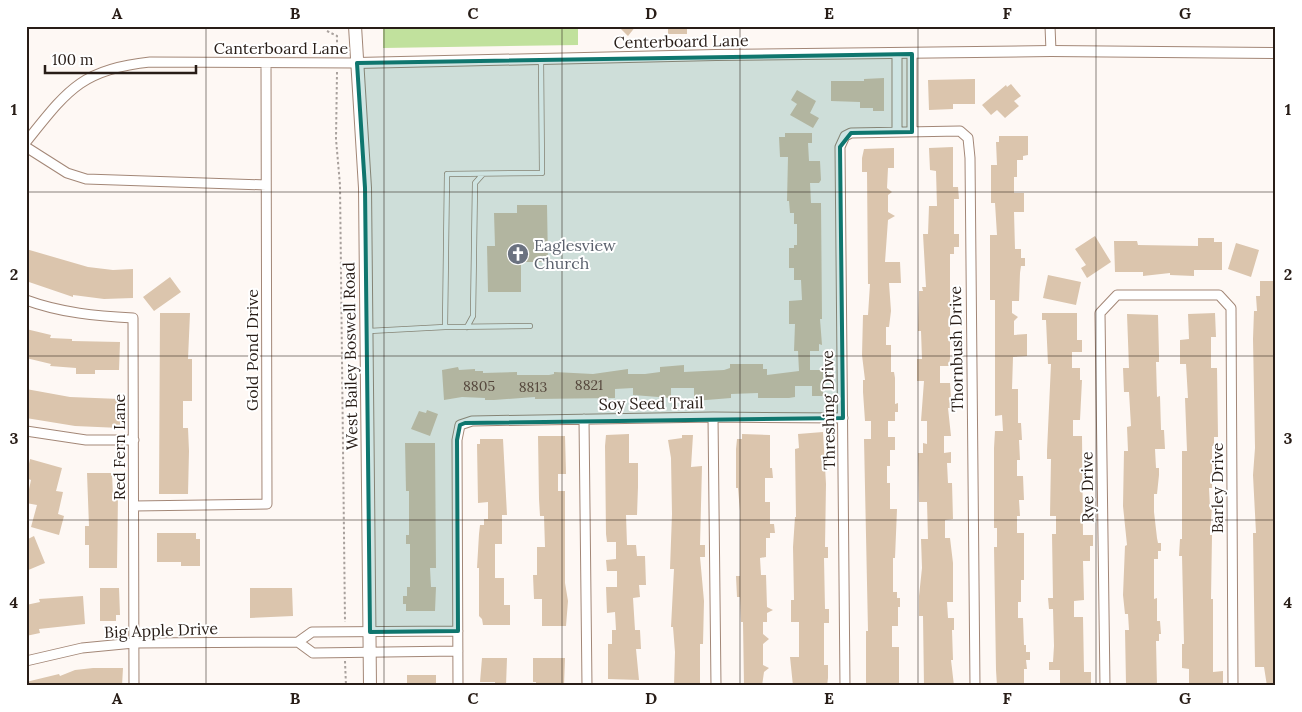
<svg xmlns="http://www.w3.org/2000/svg" width="1302" height="712" viewBox="0 0 1302 712" font-family="Lora,serif">
	<rect width="100%" height="100%" fill="#fef8f4"/>
	<path fill="#c1e19d" d="M383 26H578V45L383 48Z"/>
	<path fill="#dbc5ad" d="M618 26H636L628 36Z
		M668 26H687V34H668Z
		M884 78V111H873V108H860V102L831 101V81H864V79Z
		M975 79V104H953V109L929 110 928 80Z
		M1011 84 1021 96 1014 101 1019 106 1005 118 997 110 991 115 982 105 1006 85 1007 87Z
		M797 90 816 101 810 113 819 118 813 128 790 115 797 104 791 100Z
		M785 133H812V143H808L809 161H820L821 180 819 183H810L811 203H821L822 319H820L822 345 819 344V351H810V370H823V396H812V386H795V397L789 398H758V393L731 394V398L694 401V388H671V398L633 395V388L615 389V398L535 399V397L494 400H485V398L462 397 444 400 442 370 458 367 459 370 475 369V371H483V373L517 372V375H549L554 374V372L593 374 628 369V374H645L660 372V367L684 365V372L724 370 730 368V364H763V369H767V375L799 371 798 351H794L795 324H789V301L802 300 801 280H794V268H789V248H794V245H797V224H794V213H790L789 201H787L788 157H780L779 137H785Z
		M999 136H1028V155L1023 156V160H1017V177H1014V193H1024V212H1014L1015 249H1021V258H1025V266H1021L1020 273 1019 301H1012V313L1018 317 1014 321V335L1027 334V356L1013 357 1012 389H1018V423H1021L1022 440H1019L1020 460H1017V476H1023L1024 500H1019L1020 516H1017V533H1024V580H1021V602H1018V618H1023L1024 645H1026V652H1030V660H1026L1027 669H1024V686H997L996 670 994 547H997V528H994V448L995 431H1003L1002 415 995 416V300H990V235H997L995 203H991V165H997L996 142H999Z
		M953 147V187H958L959 199H954V234H959V247H954V254H950V358L949 366H940V383H950L951 398V408H948L951 436H944V453L951 452V463H947L948 483H952L953 519 945 520V538H950L953 563V602H947L948 618H954V630H952L953 660H951L954 686H924L923 616H919V596L922 568 921 539H928L927 502H919L918 453H923V443L927 444V421H921L924 381H917V359H922L921 331H918L919 291H923L922 287H926L923 234H928L929 206H937L936 171 930 170 929 148Z
		M894 148V168H888L887 188 892 192 888 195V212L895 216 888 220 885 262H900L901 283H889L891 311 889 327H886V345H891V372H894L895 378V404L898 403V412H895V421H888V437H895V450H890V466H887V483H890V509H897L895 558H893V592H897V598H900V607H898V626H892V647H899V686H866V631H868L864 439H871V421H865L863 392V380H865L862 355 863 315H868L870 284H868L867 172H862V158L864 149Z
		M517 205H547L548 262H521V292H488L487 246H495L494 213H517Z
		M1095 236 1111 262 1087 278 1081 268 1086 265 1075 249Z
		M1198 238H1214V242H1222V270H1194V276L1170 275V273L1143 276V272H1115L1114 241H1137L1138 245 1198 246Z
		M1236 243 1259 250 1251 277 1228 269Z
		M26 249 88 267 113 270 133 269V298L104 299 73 295V297L26 281Z
		M1048 275 1081 282 1076 305 1043 298Z
		M170 277 181 292 154 311 143 297Z
		M1260 281H1276V686H1267L1264 667H1255L1253 533H1256L1253 475 1255 448 1253 339 1254 311H1257L1256 296H1260Z
		M160 313H190L188 359H192V401H183V428H188L189 451 188 494H159Z
		M1042 313H1077V340H1082V352H1072V368H1080V380H1082L1080 420H1073V436H1082L1083 535H1093V546H1090V561H1083L1084 600 1074 601V617H1083L1084 672H1091V686H1060V670H1049V662H1053L1054 646 1053 609H1049L1048 598H1053L1052 534H1056V516H1050L1051 459H1047V451L1051 364H1048L1046 320H1042Z
		M1215 313 1216 337H1211V368H1217L1218 437H1214V446H1212V488H1209L1210 507H1212L1210 535H1212L1211 599H1213V672L1223 671V686H1189V669L1182 668V644H1184L1182 556H1179L1180 539H1182V451H1187L1185 398H1188L1186 364H1180V340L1189 339 1188 314Z
		M1127 314 1158 315 1159 355V362H1156L1157 397 1160 396 1161 430H1164L1165 449H1155L1156 468H1159V475L1157 494H1154V512L1157 538 1158 543H1161V551H1158V559H1154V599L1157 598V621H1160L1161 634H1159V641H1156L1157 686 1126 684 1125 630H1129L1128 614H1125L1123 595 1125 546 1127 545 1123 506 1124 451H1128L1127 427 1131 426 1129 392H1124L1123 368H1129Z
		M26 329 51 335 50 338 72 339V341L120 342 119 370H95V374H76V368L50 366 51 364 26 358Z
		M26 389 70 397 120 399V428L75 426 26 418Z
		M427 410 438 414 430 436 411 429 419 411 426 413Z
		M823 432 826 484 825 547H828V558H824L825 609H829V623H824V665H828V678L827 686H793L790 657H799V622H791V600H794L793 547 795 517H796L795 449 799 448 798 434Z
		M629 434V463H638V487L637 515H626L627 545H636L637 556H645L646 585H639L640 597 633 598 635 630H640L641 649H636L639 680 608 679V644H612V630H616L615 612 607 613 606 587H617V571H607L606 560 616 559V542H607L606 534 605 446 606 435Z
		M742 434 770 435V468H772L773 478H765V502H770V524H774L775 533H770V538H766V557L760 558 761 575H766L767 607 773 610 767 613V622H763V634L769 639 763 644V665L769 668 764 672 762 686H744L743 622H741L740 597H737L736 576H740V511L738 488H736V449L737 439H742Z
		M682 435H693L691 467 702 466 700 545H705V557H700L704 601 703 644H700V686H674L675 652 673 627H671L674 569H670L672 514 671 458 668 440 682 438Z
		M538 436H565L566 474H558V491H565V583L568 601 566 626H542V599H534L533 575H537V547H545L544 516H540L539 499Z
		M480 439H503L507 515H502V544H495V578H504V605H510V625H483L482 619 479 616V568H477L479 534 480 525H484V519H488V502L478 503 477 444H480Z
		M405 443H435L436 568H430L431 587H436L435 611H406V604H403V596H407V587H410V544H406V535H409V491H406Z
		M30 459 62 468 56 491 63 492 58 514 64 516 59 535 31 527 37 505 26 503 31 480 26 478Z
		M87 473H112L113 496 118 495 117 568H89V545H85V526H89Z
		M157 533H196V539H200V566H181V562H157Z
		M34 536 45 563 26 571V540Z
		M100 588H119L120 615H116V621H100Z
		M250 588H292L293 616 250 618Z
		M83 596 85 624 39 629 40 633 26 636V605L40 602 39 599Z
		M482 658H507L506 686H495V682H480Z
		M533 658H565L564 686H536V682H533Z
		M93 668H123L122 686H26V682L59 674 60 676 75 670Z
		M407 675H436V685L407 686Z"/>
	<g fill="none" stroke-linecap="round" stroke-linejoin="round">
		<g stroke="#a38777" stroke-width="6">
			<path id="service" d="M445 327 530 326
				M467 327 473 316 475 183 483 174
				M369 331 445 327 447 174 542 173 541 59"/>
		</g>
		<g stroke="#a38777" stroke-width="11">
			<path id="minor" d="M1050 26 1051 51
				M897 54V132
				M912 54V132
				M26 142C67 91 81 69 150 62L357 63
				M26 147 67 173 86 179 266 185
				M26 300C61 313 97 316 133 318L134 686
				M713 417 716 686
				M584 419 587 686
				M26 431 86 440H134
				M134 506 267 504 266 63
				M298 642 312 632 458 631
				M26 661 82 648 134 643 298 642 313 653 458 651
				M458 686 457 440 460 425 472 421 713 417 843 418
				M845 686 840 147 845 136 851 133 960 131 968 138 970 158 975 686
				M1105 686 1100 313 1117 295H1219L1231 308 1233 686"/>
		</g>
		<g stroke="#a38777" stroke-width="12">
			<path id="tertiary" d="M357 63 716 55 1051 51 1276 53"/>
		</g>
		<g stroke="#a38777" stroke-width="14">
			<path id="secondary" d="M355 26 365 188 370 686"/>
		</g>
		<path stroke="#a9a19d" stroke-width="2" stroke-dasharray="2.5 2.5" stroke-linecap="butt" d="M327 26V31L337 36V54
			M337 72 336 139 340 185 345 622
			M345 661 346 686"/>
		<use href="#service" stroke="#fff" stroke-width="4.5"/>
		<use href="#minor" stroke="#fff" stroke-width="9"/>
		<use href="#tertiary" stroke="#fff" stroke-width="10"/>
		<use href="#secondary" stroke="#fff" stroke-width="12"/>
	</g>
	<path fill="#0f766e" fill-opacity="0.2" stroke="#0f766e" stroke-width="4" stroke-linejoin="round" d="M912 54V132L851 133 840 147 843 418 465 423 460 425 457 440 458 631 370 632 365 188 357 63Z"/>
	<path fill="none" stroke="#281d17" stroke-width="1" stroke-opacity="0.55" d="M206 26V686M384 26V686M562 26V686M740 26V686M918 26V686M1096 26V686M26 192H1276M26 356H1276M26 520H1276"/>
	<defs>
		<g id="church-disc" transform="scale(1.125)"><circle r="9.5" fill="#6b7280" stroke="#fff"/><path d="M-1.2-6h2.4v3.5h3.3v2.4h-3.3V6h-2.4V-.1h-3.3v-2.4h3.3Z" fill="#fff"/></g>
	</defs>
	<g fill-rule="evenodd">
		<use href="#church-disc" x="518" y="254"/>
	</g>
	<g text-anchor="middle" dominant-baseline="central" stroke-width="4" stroke-linejoin="round" paint-order="stroke">
		<g font-size="14" fill="#55473c">
			<text x="589" y="385">8821</text>
			<text x="479" y="386">8805</text>
			<text x="533" y="387">8813</text>
		</g>
		<g font-size="16" fill="#281d17" stroke="#fff">
			<text transform="translate(681 41) rotate(-1)">Centerboard Lane</text>
			<text x="281" y="48">Canterboard Lane</text>
			<text transform="translate(956 349) rotate(-91)">Thornbush Drive</text>
			<text transform="translate(252 350) rotate(-90)">Gold Pond Drive</text>
			<text transform="translate(350 356) rotate(-91)">West Bailey Boswell Road</text>
			<text transform="translate(651 403) rotate(-1)">Soy Seed Trail</text>
			<text transform="translate(828 410) rotate(-91)">Threshing Drive</text>
			<text transform="translate(119 447) rotate(-90)">Red Fern Lane</text>
			<text transform="translate(1087 487) rotate(-91)">Rye Drive</text>
			<text transform="translate(1217 488) rotate(-90)">Barley Drive</text>
			<text transform="translate(161 630) rotate(-2)">Big Apple Drive</text>
		</g>
		<g font-size="16" fill="#5b616d" stroke="#fff" text-anchor="start">
			<text x="534" y="245">Eaglesview<tspan x="534" dy="18">Church</tspan></text>
		</g>
	</g>
	<rect width="1302" height="712" fill="none" stroke="#ffffff" stroke-width="55"/>
	<path d="M45 65v8h151v-8" fill="none" stroke="#281d17" stroke-width="2.5"/>
	<text x="52" y="65" font-size="15" fill="#281d17" stroke="#ffffff" stroke-width="4" paint-order="stroke">100 m</text>
	<rect x="28" y="28" width="1246" height="656" fill="none" stroke="#281d17" stroke-width="2"/>
	<g font-size="16" text-anchor="middle" font-weight="bold" fill="#281d17">
		<text x="117" y="19">A</text>
		<text x="295" y="19">B</text>
		<text x="473" y="19">C</text>
		<text x="651" y="19">D</text>
		<text x="829" y="19">E</text>
		<text x="1007" y="19">F</text>
		<text x="1185" y="19">G</text>
		<text x="14" y="115">1</text>
		<text x="1288" y="115">1</text>
		<text x="14" y="280">2</text>
		<text x="1288" y="280">2</text>
		<text x="14" y="444">3</text>
		<text x="1288" y="444">3</text>
		<text x="14" y="608">4</text>
		<text x="1288" y="608">4</text>
		<text x="117" y="704">A</text>
		<text x="295" y="704">B</text>
		<text x="473" y="704">C</text>
		<text x="651" y="704">D</text>
		<text x="829" y="704">E</text>
		<text x="1007" y="704">F</text>
		<text x="1185" y="704">G</text>
	</g>
</svg>
